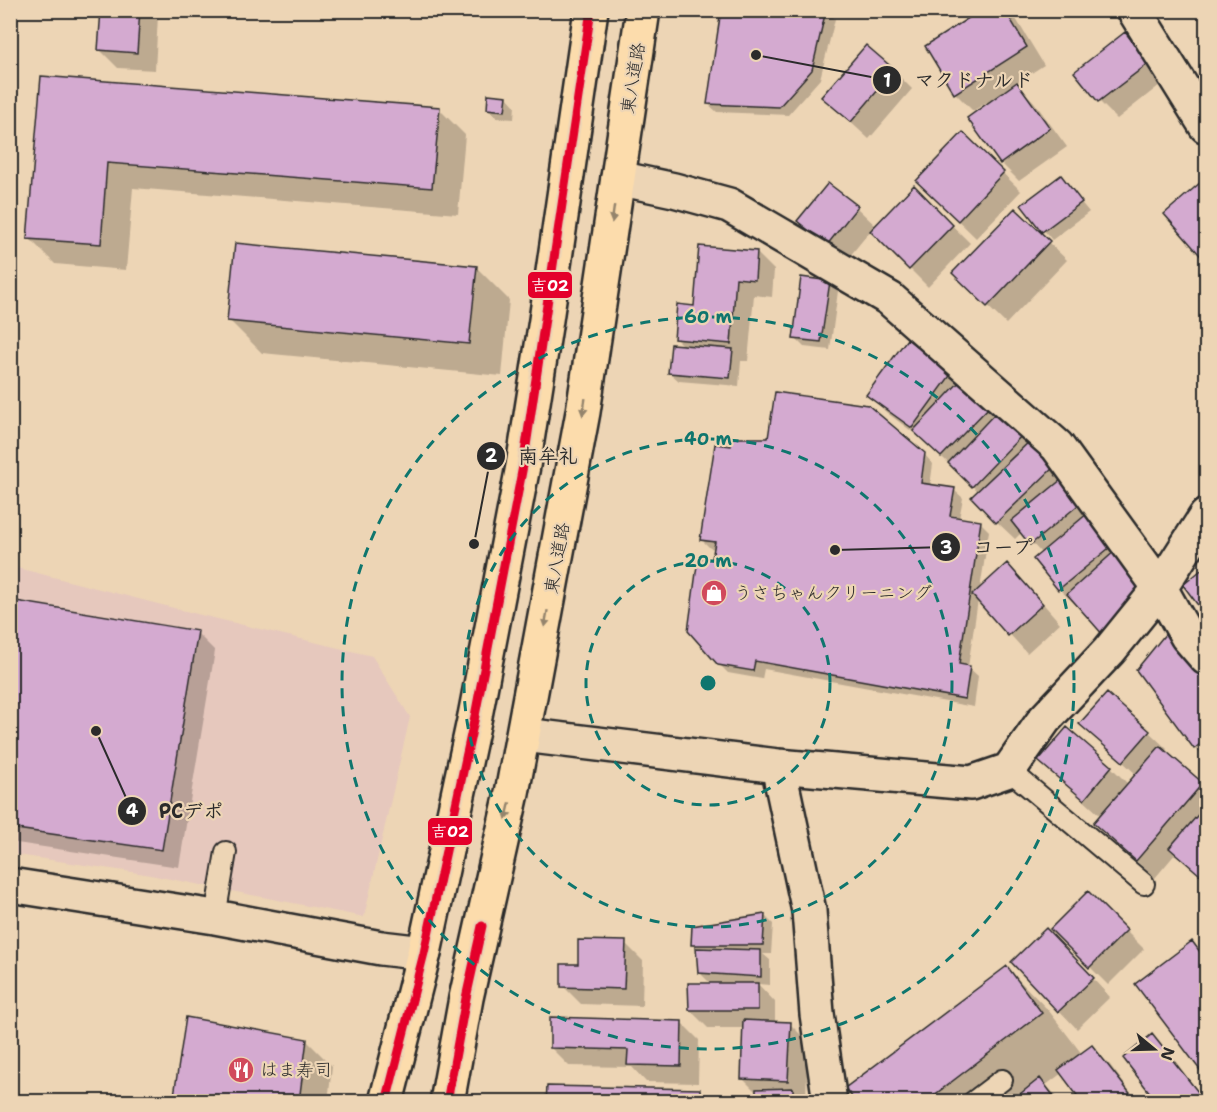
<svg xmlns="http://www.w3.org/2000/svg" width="1217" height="1112" viewBox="0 0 1217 1112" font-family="'Shantell Sans','Klee One',sans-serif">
	<rect width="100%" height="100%" fill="#edd5b5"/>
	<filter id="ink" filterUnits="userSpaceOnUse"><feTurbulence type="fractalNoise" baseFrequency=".0167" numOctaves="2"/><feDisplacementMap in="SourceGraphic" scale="12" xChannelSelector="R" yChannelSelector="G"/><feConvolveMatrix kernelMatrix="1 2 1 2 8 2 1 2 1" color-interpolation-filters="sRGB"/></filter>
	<g filter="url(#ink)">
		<path fill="#e6c8bd" d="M10 566 201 615 372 656 410 717 364 917 145 874 11 854Z"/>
		<path fill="#0003" d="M102 10H165V13L154 12 158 16 155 70 118 68 100 50Z
			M723 10H827L835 19 820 79 788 115 717 112 708 104Z
			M984 10H1007L1016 19 1044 65 1016 83 1034 102 1067 147 1019 181 1001 163 987 102 973 111 955 93Z
			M1125 34 1143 52 1165 81 1117 119 1099 101Z
			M894 71 912 89 869 139 823 97Z
			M42 78 439 109 465 135 458 214 133 188 126 270 55 264 29 238Z
			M507 97 515 106 514 119 497 118 488 109Z
			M963 134 1021 191 976 238 936 199Z
			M1060 177 1089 212 1052 240 1023 205Z
			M1201 184 1206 189V260L1166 214Z
			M829 185 857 208 876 226 914 188 970 243 928 287 871 230 845 262 799 221Z
			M1015 211 1067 260 1006 324 972 291Z
			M756 252 774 270 772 297 754 295 748 361H741L739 386 679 381 670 373 684 347 676 339 695 308Z
			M476 267 509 300 502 376 262 353 229 320Z
			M829 282 838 291 830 350 804 347 795 338Z
			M951 374 1025 432 1171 609 1122 652 1078 605 1077 606 1059 589 1042 554 1022 532 1015 539 997 522 979 492 926 442 886 412 868 395Z
			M732 448 924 454 933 464 930 486 954 490 963 498 959 519 981 523 989 531 980 589 1025 583 1060 623 1027 653 978 600 968 667 978 676 974 707 764 669 762 679 728 673 719 664 714 560 716 549 710 548 701 539Z
			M1206 568V613L1185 585Z
			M1171 630 1206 671V759L1195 748Z
			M197 633 215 651 179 867 10 842V645Z
			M1082 724 1149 732 1167 749 1165 752 1206 789V881L1176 853 1155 878 1095 823 1101 816 1040 761 1111 767 1128 784 1137 775Z
			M1088 893 1144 949 1108 985 1052 929Z
			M765 916 773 924 771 954H763L770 960V985L758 984 775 1002V1023L790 1024 808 1042 806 1099 801 1098 804 1102H758V1094L742 1078 744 1028H708L690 1010 711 984 699 972 697 949 692 945Z
			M625 943 643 961 642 1006 581 1004 563 986 579 966Z
			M1191 943 1206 958V1075L1137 984Z
			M1064 948 1110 997 1077 1029 1013 962Z
			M1007 968 1049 1011 1082 1054 1092 1047 1110 1065 1138 1102H1084L1062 1073 1046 1085 1062 1102H857Z
			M681 1022 699 1040 698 1083 646 1082 632 1067 569 1066 551 1048Z
			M1152 1036 1170 1054 1206 1102H1158Z
			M306 1040 332 1066 328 1102H175Z
			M699 1091 710 1102H548Z"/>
		<path fill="#d4aad0" stroke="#2b2b2b" stroke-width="1.5" d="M101 10H140L137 53 98 50Z
			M721 10H826L812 70 779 107 707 104Z
			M981 10H1005L1027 47 954 94 925 46Z
			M1125 32 1149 63 1098 102 1074 72Z
			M866 45 895 70 851 122 821 97Z
			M41 76 440 107 432 188 107 163 101 244 27 239Z
			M1017 82 1050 128 1000 164 967 118Z
			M488 94 507 96 505 111 487 109Z
			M963 132 1004 172 958 221 916 181Z
			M1061 175 1082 202 1042 232 1021 205Z
			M1201 182 1206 188V262L1164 214Z
			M828 183 858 206 827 245 797 221Z
			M914 185 953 225 909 270 870 231Z
			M1015 208 1050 241 987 307 952 273Z
			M235 243 477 266 469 344 227 321Z
			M699 246 757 251 755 280 736 278 731 344 674 339 677 304 694 306Z
			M801 277 830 281 821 342 793 339Z
			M907 339 952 373 912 428 866 395Z
			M671 344 733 349 730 378 668 373Z
			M963 378 991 405 941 457 913 431Z
			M775 392 868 405 925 453 921 483 955 488 950 516 981 521 959 664 970 666 965 699 755 661 753 671 718 665 688 631 698 558 712 559 715 542 700 540 715 444 731 446 732 438H768Z
			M1001 407 1026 431 972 487 948 463Z
			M1032 439 1056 465 996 523 971 497Z
			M1062 479 1082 502 1030 545 1011 521Z
			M1088 513 1114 544 1058 590 1033 559Z
			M1117 549 1154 590 1104 636 1067 594Z
			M1007 563 1043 604 1008 636 972 595Z
			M1206 566V616L1183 585Z
			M16 601 198 631 162 850 10 828V635Z
			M1171 627 1206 675V739L1194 749 1136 670Z
			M1107 693 1150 731 1123 762 1079 724Z
			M1067 727 1112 766 1084 800 1038 761Z
			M1160 746 1203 783 1136 861 1093 823Z
			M1203 809 1206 812V867L1200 875 1169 848Z
			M1088 891 1127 930 1089 968 1050 929Z
			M765 914 763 945H691L692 926Z
			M1046 928 1094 978 1058 1012 1011 962Z
			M578 940 626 941 624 989 561 987V964H578Z
			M1192 941 1206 960V1078L1135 984Z
			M696 948 761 950V977L698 973Z
			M1007 966 1042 1013 925 1102H856L845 1088Z
			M688 983H758V1010H689Z
			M186 1017 307 1039 299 1102H173Z
			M550 1017 682 1021 681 1066 627 1065 628 1050 550 1048Z
			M743 1020 791 1022 788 1081 741 1079Z
			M1152 1034 1206 1102H1157L1123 1058Z
			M1092 1045 1136 1101 1135 1102H1082L1058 1070Z
			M1040 1078 1058 1102H1010Z
			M547 1086 700 1089V1102H546Z
			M793 1088V1102H756V1089Z"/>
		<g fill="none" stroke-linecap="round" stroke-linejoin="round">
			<g stroke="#2b2b2b" stroke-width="24">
				<path id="lane" d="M1009 770 1144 884
					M215 917 226 852
					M973 1102 1002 1080"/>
			</g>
			<g stroke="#2b2b2b" stroke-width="38">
				<path id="street" d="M1134 10 1206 126
					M618 178 674 190 729 205 890 299 1057 446 1160 588 1187 636 1206 658
					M524 735 778 766 971 783 1009 770 1044 720 1109 651 1160 588 1206 516
					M778 766 809 911 817 1014 830 1102
					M10 885 215 917 381 948 424 953"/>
			</g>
			<g stroke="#2b2b2b" stroke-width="38">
				<path id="primary" d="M386 1102 424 953 475 716 523 466 546 320 591 10
					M447 1102 466 998 512 793 583 412 643 10"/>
			</g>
			<use href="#lane" stroke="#edd5b5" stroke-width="20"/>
			<use href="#street" stroke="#edd5b5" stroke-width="33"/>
			<use href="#primary" stroke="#fcdcac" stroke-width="33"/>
			<g stroke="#edd5b5" stroke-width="14">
				<path id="bus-1" d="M386 1102 424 953 475 716 523 466 591 10
					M447 1102 466 998 482 926"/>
			</g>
			<use href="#bus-1" stroke="#e4002b" stroke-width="9"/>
		</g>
		<defs><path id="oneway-solid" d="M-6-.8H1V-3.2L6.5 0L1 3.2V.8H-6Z" transform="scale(1.5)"/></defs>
		<g fill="#94846c">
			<use href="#oneway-solid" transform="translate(613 214) rotate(98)"/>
			<use href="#oneway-solid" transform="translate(584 407) rotate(99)"/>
			<use href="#oneway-solid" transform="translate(546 619) rotate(100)"/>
			<use href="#oneway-solid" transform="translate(508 811) rotate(103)"/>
		</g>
	</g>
	<g fill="none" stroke="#0f766e" stroke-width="3" stroke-dasharray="10 8">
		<circle cx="708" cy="683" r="122"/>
		<circle cx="708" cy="683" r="244"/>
		<circle cx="708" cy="683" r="366"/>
	</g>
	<defs>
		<g id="shop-disc" transform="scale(1.35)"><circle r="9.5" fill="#d1495b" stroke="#edd5b5"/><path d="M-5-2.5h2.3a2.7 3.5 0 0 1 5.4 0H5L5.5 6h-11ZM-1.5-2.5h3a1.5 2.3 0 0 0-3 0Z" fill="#fff"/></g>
		<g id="restaurant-disc" transform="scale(1.35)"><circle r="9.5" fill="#d1495b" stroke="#edd5b5"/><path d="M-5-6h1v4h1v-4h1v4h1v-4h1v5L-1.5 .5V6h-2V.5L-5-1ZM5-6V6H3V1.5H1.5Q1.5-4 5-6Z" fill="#fff"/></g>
	</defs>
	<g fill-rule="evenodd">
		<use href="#shop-disc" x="714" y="593"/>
		<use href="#restaurant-disc" x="241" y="1070"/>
	</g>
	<g text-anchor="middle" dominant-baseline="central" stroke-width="4.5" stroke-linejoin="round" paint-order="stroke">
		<g font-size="18" fill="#2b2b2b" stroke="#edd5b5">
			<text transform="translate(633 78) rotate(-81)">東八道路</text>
			<text transform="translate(557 558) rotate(-80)">東八道路</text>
		</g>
		<g font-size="18" fill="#2b2b2b" stroke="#edd5b5" text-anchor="start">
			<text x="734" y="593">うさちゃんクリーニング</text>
			<text x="260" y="1070">はま寿司</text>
		</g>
	</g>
	<circle cx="708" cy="683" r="9" fill="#0f766e" stroke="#edd5b5" stroke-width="3"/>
	<g font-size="18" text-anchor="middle" font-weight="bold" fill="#0f766e" stroke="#edd5b5" stroke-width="4.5" stroke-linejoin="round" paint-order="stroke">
		<text x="708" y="323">60 m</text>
		<text x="708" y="445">40 m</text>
		<text x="708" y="567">20 m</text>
	</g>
	<path fill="none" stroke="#2b2b2b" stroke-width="2" d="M756 55L887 80M474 544L491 456M835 550L946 547M96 731L132 811"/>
	<g fill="#2b2b2b" stroke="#edd5b5" stroke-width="2">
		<circle cx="756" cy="55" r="6"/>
		<circle cx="474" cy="544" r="6"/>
		<circle cx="835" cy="550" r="6"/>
		<circle cx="96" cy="731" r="6"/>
		<circle cx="887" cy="80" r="15"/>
		<circle cx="491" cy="456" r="15"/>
		<circle cx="946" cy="547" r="15"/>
		<circle cx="132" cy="811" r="15"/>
	</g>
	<g font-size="18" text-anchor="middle" font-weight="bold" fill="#fff">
		<text x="887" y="87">1</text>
		<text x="491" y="462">2</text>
		<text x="946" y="554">3</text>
		<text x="132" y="817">4</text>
	</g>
	<g font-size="20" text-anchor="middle" font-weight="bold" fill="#2b2b2b" stroke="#edd5b5" stroke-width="4.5" stroke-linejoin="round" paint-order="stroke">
		<text x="974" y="87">マクドナルド</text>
		<text x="548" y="463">南牟礼</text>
		<text x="1003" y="554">コープ</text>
		<text x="191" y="818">PCデポ</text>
	</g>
	<g stroke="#edd5b5" stroke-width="2">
		<rect x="527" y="271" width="46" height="28" rx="6" fill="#e4002b"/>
		<rect x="427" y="817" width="46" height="29" rx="6" fill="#e4002b"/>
	</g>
	<g font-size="16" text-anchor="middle" font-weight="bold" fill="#fff">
		<text x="550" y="291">吉02</text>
		<text x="450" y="837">吉02</text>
	</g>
	<rect width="1217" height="1112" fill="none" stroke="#edd5b5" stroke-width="36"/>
	<rect x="18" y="18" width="1181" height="1076" fill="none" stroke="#2b2b2b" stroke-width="2" filter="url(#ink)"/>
	<g transform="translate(1154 1049) rotate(109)" stroke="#edd5b5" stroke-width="4.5" paint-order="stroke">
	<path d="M0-4.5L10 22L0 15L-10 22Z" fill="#2b2b2b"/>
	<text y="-9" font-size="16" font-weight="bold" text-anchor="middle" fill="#2b2b2b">N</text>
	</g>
</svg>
